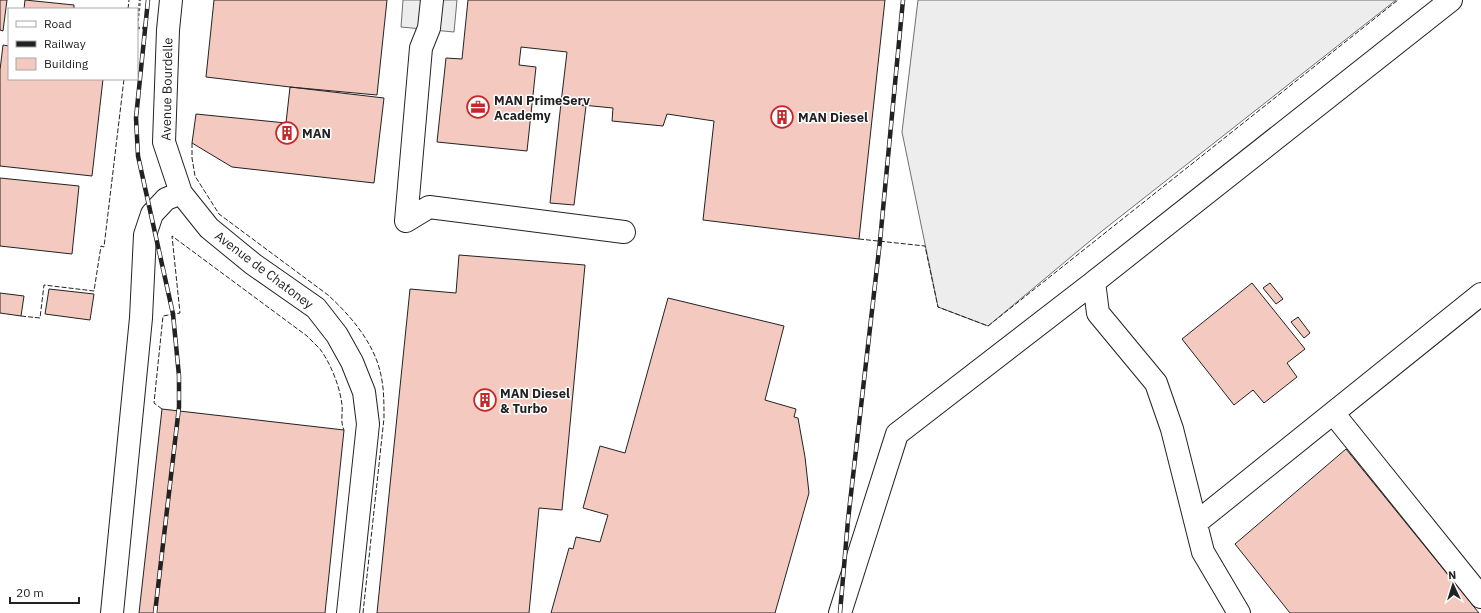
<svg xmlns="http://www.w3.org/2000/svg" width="1481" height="613" viewBox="0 0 1481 613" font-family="'IBM Plex Sans',sans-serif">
	<rect width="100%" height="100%" fill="#fff"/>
	<path fill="#ededed" stroke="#6f6f6f" d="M403 0H457L454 32 401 27Z
		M918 0H1396L1102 231 988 326 938 307 902 132Z"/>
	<path fill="#f3c9c0" stroke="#222" d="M0 0H7L3 31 0 30Z
		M25 0 74 5V9H24Z
		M214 0H387L377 95 290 87 206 77Z
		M468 0H885L859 239 703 220 714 121 667 114 663 126 612 121 613 108 561 103 567 52 521 47 519 65 536 67 527 151 437 142 446 58 462 59Z
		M3 45 9 46V79H103L92 176 0 166V70Z
		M290 87 384 98 374 183 232 167 192 143 196 114 286 123Z
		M561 103 586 106 574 205 550 203Z
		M0 178 79 186 72 254 0 246Z
		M459 255 585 265 562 510 539 508 529 613H377L410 289 456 293Z
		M1252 283 1305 349 1287 363 1297 377 1264 403 1253 390 1234 405 1182 339Z
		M1270 283 1283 299 1276 304 1263 288Z
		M49 289 94 294 90 320 45 314Z
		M0 293 24 296 21 316 0 313Z
		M668 298 784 326 765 400 796 409 794 417 798 418 805 457 809 493 775 613H551L569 548 573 549 576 537 600 542 608 515 583 508 600 446 625 453Z
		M1298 317 1310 333 1304 338 1291 322Z
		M162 409 344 430 325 613H139Z
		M1346 449 1479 613H1290L1235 544Z"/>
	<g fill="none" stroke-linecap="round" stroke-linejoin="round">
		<g stroke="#222" stroke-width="24">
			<path id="minor" d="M171 0 168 30 164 142 181 193 209 228 253 264 316 308 337 335 352 362 364 392 368 424 348 613
				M406 221 429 207 624 232
				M406 221 421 48 429 28 432 0
				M1333 413 1481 597
				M1196 523 1481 294
				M112 613 141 318 145 235 152 214 166 199 181 193
				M840 613 897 434 1094 282
				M1239 613 1203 552 1172 429 1156 383 1098 313 1094 282 1451 0"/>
		</g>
		<path stroke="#646464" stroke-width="2.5" stroke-dasharray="3 2" stroke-linecap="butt" d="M137 26 140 0
			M137 28H146"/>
		<use href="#minor" stroke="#fff" stroke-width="22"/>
		<g stroke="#222" stroke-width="4.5">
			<path id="rail" d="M148 0 136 118 138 156 173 314 179 376V407L155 613
				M840 613 848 520 880 241 903 0"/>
		</g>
		<use href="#rail" stroke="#fff" stroke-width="3" stroke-dasharray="9" stroke-linecap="butt"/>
		<path stroke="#222" stroke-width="1" stroke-dasharray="5 2" stroke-linecap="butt" d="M128 9 129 0
			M192 143V158L195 176 219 214 328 295C350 315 373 342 380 371 384 386 384 402 384 418L363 613
			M859 239 925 246 938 307 988 326 1398 0
			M21 316 40 318 44 285 94 291 101 246 104 247 124 79
			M162 409 154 403 163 316 180 313 172 236 307 336C311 340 316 345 320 349 331 364 340 387 342 405 343 414 340 421 344 430"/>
	</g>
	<defs>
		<g id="office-ring" transform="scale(1.15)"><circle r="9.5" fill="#fff" stroke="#c62828" stroke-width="1.5"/><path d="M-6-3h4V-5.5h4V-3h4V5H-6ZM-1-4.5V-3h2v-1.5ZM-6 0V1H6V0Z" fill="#c62828"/></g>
		<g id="building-ring" transform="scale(1.15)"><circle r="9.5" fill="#fff" stroke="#c62828" stroke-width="1.5"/><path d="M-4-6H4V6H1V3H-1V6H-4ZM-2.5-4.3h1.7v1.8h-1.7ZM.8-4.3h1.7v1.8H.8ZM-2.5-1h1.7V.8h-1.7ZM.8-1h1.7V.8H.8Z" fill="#c62828"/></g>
	</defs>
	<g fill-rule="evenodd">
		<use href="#office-ring" x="478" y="107"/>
		<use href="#building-ring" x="782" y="117"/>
		<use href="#building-ring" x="287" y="133"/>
		<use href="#building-ring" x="485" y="400"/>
	</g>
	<g text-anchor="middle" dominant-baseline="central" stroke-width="3" stroke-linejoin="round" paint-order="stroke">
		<g font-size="13" fill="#222" stroke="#fff">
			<text transform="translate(167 89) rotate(-89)">Avenue Bourdelle</text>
			<text transform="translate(264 270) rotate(37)">Avenue de Chatoney</text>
		</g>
		<g font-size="13" font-weight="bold" fill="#222" stroke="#fff" text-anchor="start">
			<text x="494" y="100">MAN PrimeServ<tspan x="494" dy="15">Academy</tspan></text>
			<text x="798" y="117">MAN Diesel</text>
			<text x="302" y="133">MAN</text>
			<text x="500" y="393">MAN Diesel<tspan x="500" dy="15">&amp; Turbo</tspan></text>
		</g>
	</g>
	<rect x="8" y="8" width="130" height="72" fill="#ffffff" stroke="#a7a7a7"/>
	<rect x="16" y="21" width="20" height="6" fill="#ffffff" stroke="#a7a7a7"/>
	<text x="44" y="28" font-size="12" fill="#222222">Road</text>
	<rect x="16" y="41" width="20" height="6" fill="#222222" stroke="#a7a7a7"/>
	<text x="44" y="48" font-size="12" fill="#222222">Railway</text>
	<rect x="16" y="58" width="20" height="12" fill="#f3c9c0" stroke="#a7a7a7"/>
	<text x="44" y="68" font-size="12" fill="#222222">Building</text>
	<g transform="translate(1453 585) rotate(356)" stroke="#ffffff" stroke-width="3" paint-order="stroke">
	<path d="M0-3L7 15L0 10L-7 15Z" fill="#222222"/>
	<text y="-6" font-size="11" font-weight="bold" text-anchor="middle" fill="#222222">N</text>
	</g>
	<path d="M10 597v6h69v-6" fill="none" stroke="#222222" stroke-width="2"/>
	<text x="16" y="597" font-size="12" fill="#222222" stroke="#ffffff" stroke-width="3" paint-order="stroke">20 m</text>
</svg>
